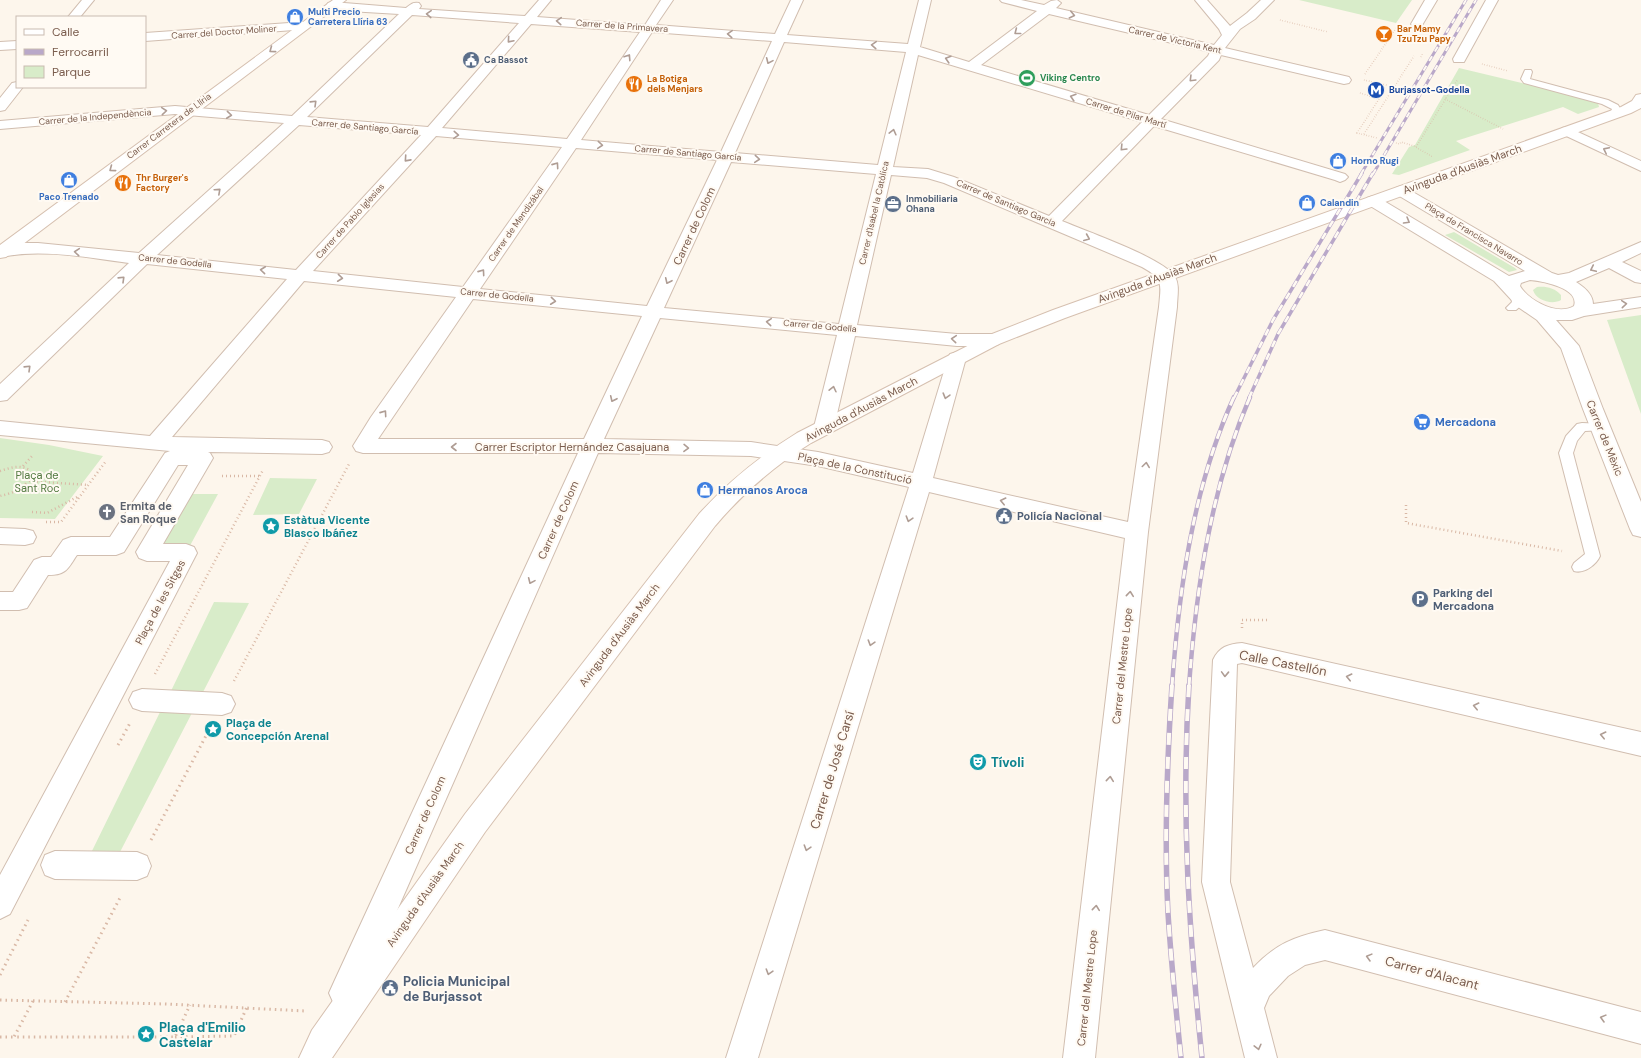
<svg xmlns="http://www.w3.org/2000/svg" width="1641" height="1058" viewBox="0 0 1641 1058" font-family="'DM Sans',sans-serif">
	<rect width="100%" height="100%" fill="#fdf6ec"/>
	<path fill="#d8ecc9" d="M1299 0H1412L1396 23Z
		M1459 68 1593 100 1598 103 1599 107 1578 114 1563 107 1456 141 1470 150 1399 175 1392 174 1409 147 1415 145Z
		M1454 232 1515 268 1517 270 1509 272 1445 235Z
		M1537 287C1546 286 1555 288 1561 295V300C1553 305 1536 301 1533 290Z
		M1641 315V414L1607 320Z
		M0 438 49 445 103 456 55 519 0 518Z
		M270 478 317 479 299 514 253 515Z
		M182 494H218L186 553 147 552Z
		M214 602 249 603 202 694 170 693Z
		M161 710 193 711 120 852 91 853Z"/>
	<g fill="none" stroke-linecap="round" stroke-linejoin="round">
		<g stroke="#d1beb0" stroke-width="2">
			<path id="lane" d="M1525 70H1531L1532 72 1530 79 1608 100 1618 105 1621 110 1617 116H1611L1610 114 1612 109 1602 104 1524 83 1521 79Z
				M1517 294 1521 295 1524 303 1516 310H1508L1506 308 1512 302 1511 297Z
				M1582 423 1605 424 1606 427 1605 430 1585 431 1577 441 1573 453 1600 556C1596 565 1584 574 1574 571L1572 567 1574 563 1585 554 1559 453 1566 436 1577 424Z"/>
		</g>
		<g stroke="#d1beb0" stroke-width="2">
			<path id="street" d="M82 0H94L80 17H68Z
				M539 0H551L537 17 645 25 661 0H673L656 25 775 34 791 0H803L787 35 908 44 919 0H931L920 47 969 62 1037 11 1002 2 1000 0H1021L1044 5 1051 1 1057 0 1061 3 1056 8 1214 45 1222 35 1219 29 1195 0H1207L1230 26 1247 13 1261 0H1274L1255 19 1240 29 1225 48 1349 77 1351 80 1349 83 1344 84 1221 55 1219 60 1161 119 1345 174 1348 177 1345 180 1340 182 1335 180 1154 126 1062 221C1085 231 1164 258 1175 277 1180 285 1177 297 1177 307L1148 532 1095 1058H1063L1125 538 929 492 758 1058H726L909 487 818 466 751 456 598 453 356 1004 345 1009 334 1004 329 993 334 982 578 453H363L356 451 353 446 371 417 456 297 304 281 172 437 322 440 329 442 332 447 329 452 322 454 208 452 210 453 213 458 163 544H186L194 547 197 553 10 914 0 919V875L170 561H147L139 558 136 552 188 465H178L124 552 116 555H77C68 568 67 575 48 575L27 608 19 610H0V592H13L34 560 42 557H51L63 540 71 537H110L165 453 170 451 0 435V421L150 436 287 279 147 264 7 400 0 401V384L129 263C89 258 41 248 2 257L0 256V245L5 246 19 243H38L139 253 284 123 175 114 0 129V121L175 106 292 116 399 14 332 10 328 9 326 6 328 3 332 2 406 8C411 4 413 2 419 3L421 6 419 9 525 16ZM1049 14 1210 52 1208 56 1149 115 981 65ZM412 15 519 23 428 127 307 117ZM531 24 640 32 567 139 442 128ZM652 32 772 41 721 152 581 140ZM784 42 906 52 878 165 735 153ZM918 55 1142 122 1049 216 954 177 928 169 893 167ZM299 125 421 135 296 270 157 255ZM436 136 562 147 463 287 313 271ZM576 148 717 160 647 306 480 289ZM731 162 876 174 839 324 664 308ZM891 175 927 178 944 183 1142 267C1164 279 1161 284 1159 307L1128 522 933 478 966 358 964 354 957 352 950 354 948 358 913 473 818 452 751 442 604 439 660 318 837 335 814 427 817 432 824 434 831 432 834 427 855 336 957 346H993L999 344 1002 340 999 336 993 334H957L857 325ZM473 299 642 316 584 439H378Z
				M1425 0H1437L1421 27H1413L1411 24Z
				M1486 0H1498L1464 62H1454L1453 59Z
				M303 22 307 23 309 26 307 29 145 41V33Z
				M17 41V49L0 50V42Z
				M17 82V87H23L5 110 0 111V98L12 83Z
				M1567 127 1641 161V171L1562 134 1560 131 1562 128Z
				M1401 186 1406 188 1552 273 1558 275 1569 273 1641 242V253L1622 262 1641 271V283L1635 282 1609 268 1576 282C1584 287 1593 294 1593 304L1641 297V307L1584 316 1572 320H1556L1579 346 1603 409 1641 502V537L1633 535 1630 529 1583 409 1561 348 1537 320 1518 307 1494 281 1367 204 1365 201 1367 198 1373 196 1379 198 1509 276 1525 271 1396 194 1393 191 1396 188ZM1530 280C1542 281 1580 288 1574 306 1557 316 1529 301 1520 286L1521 283Z
				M0 528 25 529 33 531 36 537 33 543 25 545 0 544Z
				M1242 643 1641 732V756L1242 663 1237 664 1230 882 1253 968C1276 944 1293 937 1325 930L1641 1012V1044L1325 960 1305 965 1288 976 1269 996 1264 1008 1277 1058H1245L1202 882 1213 660C1219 647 1228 644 1242 643Z
				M142 689 222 693 231 696 235 704 231 712 222 715 142 711 133 708 129 700 133 692Z
				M55 851 137 852 147 856 151 866 147 876 137 880 55 879 45 875 41 865 45 855Z"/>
		</g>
		<g stroke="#d6c0b0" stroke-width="2">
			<path id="secondary" d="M333 0H346L6 257 0 258V245Z
				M1641 94V108L1631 113 1065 318 999 344 811 443C774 466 743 493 715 526L485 832 332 1058H299L312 1030 465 814 699 514C728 482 760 456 797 433L987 336 1053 310 1621 107 1632 101 1636 95Z"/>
		</g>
		<path stroke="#d9b8a5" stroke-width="1.5" stroke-dasharray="0.5 2" stroke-linecap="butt" d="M1280 20 1328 32
			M1421 57 1423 53
			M1482 64 1508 71
			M1365 74 1397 27
			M1364 80 1395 87
			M1360 93 1379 99 1357 133 1377 138
			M1445 99 1503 129
			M1364 134 1414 56
			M1396 143 1400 144 1401 142 1414 146 1433 157
			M1416 147 1458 79"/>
		<path stroke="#d9b8a5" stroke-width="2.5" stroke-dasharray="1 3" stroke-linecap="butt" d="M23 466 33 455
			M0 471C10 468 20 464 29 470 32 487 13 493 0 496
			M222 476H259
			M29 481 88 485
			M1406 505V523L1562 551
			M32 512 47 513 79 496
			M46 522H61L106 461
			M1242 628V620H1268
			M155 674 263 470
			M234 681 349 464"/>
		<path stroke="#d9b8a5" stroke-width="3" stroke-dasharray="1.5 4" stroke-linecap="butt" d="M118 745 130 723
			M151 840 209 730
			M0 975 28 920
			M0 1000 166 1004 305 1011
			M33 1001 14 1037H175L190 1005
			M65 1002 121 896
			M0 1037H14
			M175 1037 234 1036 247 1007"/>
		<use href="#lane" fill="#fff" fill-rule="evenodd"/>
		<use href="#street" fill="#fff" fill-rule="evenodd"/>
		<use href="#secondary" fill="#fff" fill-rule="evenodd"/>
		<g stroke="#b9a8c9" stroke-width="3">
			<path id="rail-far3" d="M1361 174 1466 0
				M1373 174 1476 0"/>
		</g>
		<g stroke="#b9a8c9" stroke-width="3.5">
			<path id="rail-far2" d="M1234 398 1273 320 1362 173
				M1249 398 1278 334 1373 173"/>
		</g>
		<g stroke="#b9a8c9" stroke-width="4.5">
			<path id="rail-far1" d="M1172 686C1179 589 1193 487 1234 397
				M1189 686C1196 589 1211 487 1250 397"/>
		</g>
		<g stroke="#b9a8c9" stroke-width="5.5">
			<path id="rail" d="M1172 685C1167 761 1164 838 1168 913 1171 961 1176 1010 1181 1058
				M1189 685C1181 812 1189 932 1202 1058"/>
		</g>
		<use href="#rail-far3" stroke="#fffaf3" stroke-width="2" stroke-dasharray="5.5" stroke-linecap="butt"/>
		<use href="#rail-far2" stroke="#fffaf3" stroke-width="2.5" stroke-dasharray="7" stroke-linecap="butt"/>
		<use href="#rail-far1" stroke="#fffaf3" stroke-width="3" stroke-dasharray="9" stroke-linecap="butt"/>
		<use href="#rail" stroke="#fffaf3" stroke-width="4" stroke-dasharray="12" stroke-linecap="butt"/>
	</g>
	<defs><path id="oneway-chevron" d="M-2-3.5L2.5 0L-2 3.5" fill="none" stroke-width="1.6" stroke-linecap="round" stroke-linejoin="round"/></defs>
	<g stroke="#af9d94">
		<use href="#oneway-chevron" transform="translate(429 14) rotate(-177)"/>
		<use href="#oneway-chevron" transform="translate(1072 15) rotate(13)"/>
		<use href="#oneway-chevron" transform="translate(559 21) rotate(-176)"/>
		<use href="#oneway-chevron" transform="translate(1017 32) rotate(142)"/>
		<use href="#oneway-chevron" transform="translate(730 34) rotate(-176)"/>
		<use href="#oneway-chevron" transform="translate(510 40) rotate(131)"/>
		<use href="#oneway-chevron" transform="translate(874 45) rotate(-176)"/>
		<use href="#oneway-chevron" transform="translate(272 50) rotate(143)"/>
		<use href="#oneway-chevron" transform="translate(628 57) rotate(-57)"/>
		<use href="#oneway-chevron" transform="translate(948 59) rotate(-163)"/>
		<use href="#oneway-chevron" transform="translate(769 61) rotate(114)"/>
		<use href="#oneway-chevron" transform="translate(1192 79) rotate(135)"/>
		<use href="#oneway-chevron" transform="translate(1073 97) rotate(-163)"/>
		<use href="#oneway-chevron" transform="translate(314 103) rotate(-44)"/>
		<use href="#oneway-chevron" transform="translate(164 111) rotate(-5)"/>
		<use href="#oneway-chevron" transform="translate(229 115) rotate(6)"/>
		<use href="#oneway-chevron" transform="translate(893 132) rotate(-76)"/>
		<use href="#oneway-chevron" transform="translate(456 135) rotate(4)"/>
		<use href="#oneway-chevron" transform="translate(600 145) rotate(5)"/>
		<use href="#oneway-chevron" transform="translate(1123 148) rotate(134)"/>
		<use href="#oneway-chevron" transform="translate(1606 150) rotate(-154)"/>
		<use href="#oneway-chevron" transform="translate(407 159) rotate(132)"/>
		<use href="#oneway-chevron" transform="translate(757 159) rotate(5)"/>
		<use href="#oneway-chevron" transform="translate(556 165) rotate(-55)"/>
		<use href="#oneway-chevron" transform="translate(112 169) rotate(143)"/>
		<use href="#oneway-chevron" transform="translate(218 191) rotate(-42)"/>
		<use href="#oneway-chevron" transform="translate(1407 221) rotate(30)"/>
		<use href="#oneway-chevron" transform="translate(1087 238) rotate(23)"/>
		<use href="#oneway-chevron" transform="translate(77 252) rotate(-175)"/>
		<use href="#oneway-chevron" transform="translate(1593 269) rotate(155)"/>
		<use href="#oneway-chevron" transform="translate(263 270) rotate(-174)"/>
		<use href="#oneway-chevron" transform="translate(482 272) rotate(-55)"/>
		<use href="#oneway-chevron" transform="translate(340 278) rotate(6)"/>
		<use href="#oneway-chevron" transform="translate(122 279) rotate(-44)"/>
		<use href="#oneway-chevron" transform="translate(668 281) rotate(115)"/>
		<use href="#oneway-chevron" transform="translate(553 301) rotate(6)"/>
		<use href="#oneway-chevron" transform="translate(1624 304) rotate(-5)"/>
		<use href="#oneway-chevron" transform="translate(769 322) rotate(-175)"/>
		<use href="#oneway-chevron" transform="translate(954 339) rotate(-175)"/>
		<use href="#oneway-chevron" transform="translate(28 368) rotate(-44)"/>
		<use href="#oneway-chevron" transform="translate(833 389) rotate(-77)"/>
		<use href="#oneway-chevron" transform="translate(946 396) rotate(106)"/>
		<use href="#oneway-chevron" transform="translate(613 399) rotate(115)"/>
		<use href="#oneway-chevron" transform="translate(384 413) rotate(-55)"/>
		<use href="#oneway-chevron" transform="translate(454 447) rotate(180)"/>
		<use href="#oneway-chevron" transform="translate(686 448) rotate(1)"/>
		<use href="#oneway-chevron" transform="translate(1146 465) rotate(-82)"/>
		<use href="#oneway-chevron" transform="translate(1003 501) rotate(-167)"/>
		<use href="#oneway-chevron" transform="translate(909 519) rotate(107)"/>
		<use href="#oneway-chevron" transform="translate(531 581) rotate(114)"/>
		<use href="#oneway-chevron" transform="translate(1130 594) rotate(-84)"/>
		<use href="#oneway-chevron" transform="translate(871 643) rotate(107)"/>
		<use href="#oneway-chevron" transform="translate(1225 674) rotate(92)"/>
		<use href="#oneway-chevron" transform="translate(1349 677) rotate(-167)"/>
		<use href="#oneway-chevron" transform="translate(1476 706) rotate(-167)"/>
		<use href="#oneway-chevron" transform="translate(1603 735) rotate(-167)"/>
		<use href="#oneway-chevron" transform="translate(1110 779) rotate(-84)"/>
		<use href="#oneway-chevron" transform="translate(807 848) rotate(107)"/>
		<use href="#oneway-chevron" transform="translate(1096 908) rotate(-84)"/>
		<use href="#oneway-chevron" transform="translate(1369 957) rotate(-165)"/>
		<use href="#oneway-chevron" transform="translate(769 972) rotate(107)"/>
		<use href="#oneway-chevron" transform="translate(1603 1018) rotate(-165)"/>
		<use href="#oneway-chevron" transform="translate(1258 1047) rotate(76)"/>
	</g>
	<defs>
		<g id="shop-disc" transform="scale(0.9)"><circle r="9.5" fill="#3f7fe0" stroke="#fffaf3"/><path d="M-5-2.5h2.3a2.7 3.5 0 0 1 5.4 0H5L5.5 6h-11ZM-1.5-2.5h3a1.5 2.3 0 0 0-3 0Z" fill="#fff"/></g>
		<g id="bar-disc" transform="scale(0.9)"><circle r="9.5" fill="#e8710a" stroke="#fffaf3"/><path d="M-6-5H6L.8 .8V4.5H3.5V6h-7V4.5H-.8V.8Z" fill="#fff"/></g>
		<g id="civic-disc" transform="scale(0.9)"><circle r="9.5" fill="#5c6f8a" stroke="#fffaf3"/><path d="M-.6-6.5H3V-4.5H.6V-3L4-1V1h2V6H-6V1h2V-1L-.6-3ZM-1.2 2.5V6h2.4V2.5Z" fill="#fff"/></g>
		<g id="stadium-disc" transform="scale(0.9)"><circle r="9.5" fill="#2e9e5b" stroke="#fffaf3"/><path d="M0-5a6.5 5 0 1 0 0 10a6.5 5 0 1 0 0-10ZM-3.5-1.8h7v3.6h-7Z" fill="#fff"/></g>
		<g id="restaurant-disc" transform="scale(0.9)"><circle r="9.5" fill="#e8710a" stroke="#fffaf3"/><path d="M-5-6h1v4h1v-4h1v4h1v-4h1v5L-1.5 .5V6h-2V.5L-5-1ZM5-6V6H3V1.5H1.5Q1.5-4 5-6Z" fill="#fff"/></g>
		<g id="metro-disc" transform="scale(0.9)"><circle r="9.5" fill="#1a4fb4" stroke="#fffaf3"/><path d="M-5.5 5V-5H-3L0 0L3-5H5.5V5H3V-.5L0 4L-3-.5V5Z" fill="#fff"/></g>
		<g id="office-disc" transform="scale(0.9)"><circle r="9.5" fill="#5c6f8a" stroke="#fffaf3"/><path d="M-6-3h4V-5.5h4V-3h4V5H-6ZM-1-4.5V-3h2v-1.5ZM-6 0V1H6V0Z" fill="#fff"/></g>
		<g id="supermarket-disc" transform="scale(0.9)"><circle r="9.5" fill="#3f7fe0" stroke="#fffaf3"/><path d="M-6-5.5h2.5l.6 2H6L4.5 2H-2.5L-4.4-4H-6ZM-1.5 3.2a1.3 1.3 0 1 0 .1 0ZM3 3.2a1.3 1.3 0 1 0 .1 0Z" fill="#fff"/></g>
		<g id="church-disc" transform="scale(0.9)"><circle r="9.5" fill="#6b7280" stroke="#fffaf3"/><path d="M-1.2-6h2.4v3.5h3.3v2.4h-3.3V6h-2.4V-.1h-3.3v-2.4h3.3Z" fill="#fff"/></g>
		<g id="sight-disc" transform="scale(0.9)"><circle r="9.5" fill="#0f9aa8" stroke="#fffaf3"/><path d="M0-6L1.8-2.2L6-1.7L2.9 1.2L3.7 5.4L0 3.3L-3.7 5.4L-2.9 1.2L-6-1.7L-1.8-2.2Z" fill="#fff"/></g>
		<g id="parking-disc" transform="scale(0.9)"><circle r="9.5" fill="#5c6f8a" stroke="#fffaf3"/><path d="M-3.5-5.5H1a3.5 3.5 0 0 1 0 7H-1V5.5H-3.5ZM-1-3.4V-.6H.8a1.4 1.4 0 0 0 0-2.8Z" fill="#fff"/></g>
		<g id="theatre-disc" transform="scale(0.9)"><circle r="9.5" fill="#0f9aa8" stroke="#fffaf3"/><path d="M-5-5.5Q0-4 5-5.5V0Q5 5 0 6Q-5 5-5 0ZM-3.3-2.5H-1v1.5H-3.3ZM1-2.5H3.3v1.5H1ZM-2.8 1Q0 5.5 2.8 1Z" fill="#fff"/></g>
	</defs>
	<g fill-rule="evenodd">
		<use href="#shop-disc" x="295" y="17"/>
		<use href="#bar-disc" x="1384" y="34"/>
		<use href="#civic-disc" x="471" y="60"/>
		<use href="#stadium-disc" x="1027" y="78"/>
		<use href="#restaurant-disc" x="634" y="84"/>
		<use href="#metro-disc" x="1376" y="90"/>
		<use href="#shop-disc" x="1338" y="161"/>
		<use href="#shop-disc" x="69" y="180"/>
		<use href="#restaurant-disc" x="123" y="183"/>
		<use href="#shop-disc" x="1307" y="203"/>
		<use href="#office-disc" x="893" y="204"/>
		<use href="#supermarket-disc" x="1422" y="422"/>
		<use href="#shop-disc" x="705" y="490"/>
		<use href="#church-disc" x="107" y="512"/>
		<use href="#civic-disc" x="1004" y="516"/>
		<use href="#sight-disc" x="271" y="526"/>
		<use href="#parking-disc" x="1420" y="599"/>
		<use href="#sight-disc" x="213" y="729"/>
		<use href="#theatre-disc" x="978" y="762"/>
		<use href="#civic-disc" x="390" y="988"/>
		<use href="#sight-disc" x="146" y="1034"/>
	</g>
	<g text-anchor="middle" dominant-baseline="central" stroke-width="4" stroke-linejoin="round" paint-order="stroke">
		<g font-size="9" font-weight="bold" fill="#366cbe" stroke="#fffaf3" text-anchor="start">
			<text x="308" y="12">Multi Precio<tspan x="308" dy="10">Carretera Llíria 63</tspan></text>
			<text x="1351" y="161">Horno Rugi</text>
			<text x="69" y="197" text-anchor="middle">Paco Trenado</text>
			<text x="1320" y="203">Calandin</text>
		</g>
		<g font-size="9" fill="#7a5c4d" stroke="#fffaf3">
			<text transform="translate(622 26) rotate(4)">Carrer de la Primavera</text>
			<text transform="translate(224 32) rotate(-4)">Carrer del Doctor Moliner</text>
			<text transform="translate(1175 40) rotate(13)">Carrer de Victoria Kent</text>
			<text transform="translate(1126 113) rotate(17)">Carrer de Pilar Martí</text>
			<text transform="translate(95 117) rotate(-5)">Carrer de la Independència</text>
			<text transform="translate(169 126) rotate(-37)">Carrer Carretera de Llíria</text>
			<text transform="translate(365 127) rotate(5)">Carrer de Santiago García</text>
			<text transform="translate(688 153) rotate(5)">Carrer de Santiago García</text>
			<text transform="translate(1006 203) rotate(23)">Carrer de Santiago García</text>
			<text transform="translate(874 213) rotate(-77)">Carrer d'Isabel la Catòlica</text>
			<text transform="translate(350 221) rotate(-48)">Carrer de Pablo Iglesias</text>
			<text transform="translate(516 224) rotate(-55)">Carrer de Mendizábal</text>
			<text transform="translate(1474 234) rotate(31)">Plaça de Francisca Navarro</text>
			<text transform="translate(175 261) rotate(6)">Carrer de Godella</text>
			<text transform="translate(497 295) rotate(6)">Carrer de Godella</text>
			<text transform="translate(820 326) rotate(5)">Carrer de Godella</text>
		</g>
		<g font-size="9" font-weight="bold" fill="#c56008" stroke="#fffaf3" text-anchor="start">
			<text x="1397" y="29">Bar Mamy<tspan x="1397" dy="10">TzuTzu Papy</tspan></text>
			<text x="647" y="79">La Botiga<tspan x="647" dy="10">dels Menjars</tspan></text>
			<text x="136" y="178">Thr Burger's<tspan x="136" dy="10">Factory</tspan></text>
		</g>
		<g font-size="9" font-weight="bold" fill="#4e5e75" stroke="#fffaf3" text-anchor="start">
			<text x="484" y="60">Ca Bassot</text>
			<text x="906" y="199">Inmobiliaria<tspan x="906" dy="10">Ohana</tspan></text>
		</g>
		<g font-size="9" font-weight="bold" fill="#27864d" stroke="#fffaf3" text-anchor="start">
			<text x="1040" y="78">Viking Centro</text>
		</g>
		<g font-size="9" font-weight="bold" fill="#164399" stroke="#fffaf3" text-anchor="start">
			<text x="1389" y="90">Burjassot-Godella</text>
		</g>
		<g font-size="11" fill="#7a5c4d" stroke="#fffaf3">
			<text transform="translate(1462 169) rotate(-20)">Avinguda d'Ausiàs March</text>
			<text transform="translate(694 226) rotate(-65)">Carrer de Colom</text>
			<text transform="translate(1157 278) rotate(-20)">Avinguda d'Ausiàs March</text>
			<text transform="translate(861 409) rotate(-28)">Avinguda d'Ausiàs March</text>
			<text transform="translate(1605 438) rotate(68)">Carrer de Mèxic</text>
			<text x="572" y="447">Carrer Escriptor Hernández Casajuana</text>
			<text transform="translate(855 468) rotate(12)">Plaça de la Constitució</text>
			<text transform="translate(558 520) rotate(-66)">Carrer de Colom</text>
			<text transform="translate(160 602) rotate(-62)">Plaça de les Sitges</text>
			<text transform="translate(619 635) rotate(-53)">Avinguda d'Ausiàs March</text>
			<text transform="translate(1122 666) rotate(-84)">Carrer del Mestre Lope</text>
			<text transform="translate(425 815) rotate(-66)">Carrer de Colom</text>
			<text transform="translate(425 894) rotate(-55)">Avinguda d'Ausiàs March</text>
			<text transform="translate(1087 988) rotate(-84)">Carrer del Mestre Lope</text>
		</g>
		<g font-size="11" font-weight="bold" fill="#366cbe" stroke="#fffaf3" text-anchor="start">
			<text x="1435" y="422">Mercadona</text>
			<text x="718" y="490">Hermanos Aroca</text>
		</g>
		<g font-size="11" fill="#537a41" stroke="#fffaf3">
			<text x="37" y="475">Plaça de<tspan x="37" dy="13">Sant Roc</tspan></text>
		</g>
		<g font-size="11" font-weight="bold" fill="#5b616d" stroke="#fffaf3" text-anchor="start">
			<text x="120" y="506">Ermita de<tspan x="120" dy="13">San Roque</tspan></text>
		</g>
		<g font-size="11" font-weight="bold" fill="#4e5e75" stroke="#fffaf3" text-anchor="start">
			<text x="1017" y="516">Policía Nacional</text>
			<text x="1433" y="593">Parking del<tspan x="1433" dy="13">Mercadona</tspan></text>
		</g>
		<g font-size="11" font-weight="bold" fill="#0d838f" stroke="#fffaf3" text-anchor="start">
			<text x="284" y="520">Estàtua Vicente<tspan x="284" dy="13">Blasco Ibáñez</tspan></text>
			<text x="226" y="723">Plaça de<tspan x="226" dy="13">Concepción Arenal</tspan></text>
		</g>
		<g font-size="13" fill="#7a5c4d" stroke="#fffaf3">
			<text transform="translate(1283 663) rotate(11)">Calle Castellón</text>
			<text transform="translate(832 770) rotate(-73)">Carrer de José Carsí</text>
			<text transform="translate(1432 973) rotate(15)">Carrer d'Alacant</text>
		</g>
		<g font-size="13" font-weight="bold" fill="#0d838f" stroke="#fffaf3" text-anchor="start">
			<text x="991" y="762">Tívoli</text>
			<text x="159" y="1027">Plaça d'Emilio<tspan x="159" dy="15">Castelar</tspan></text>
		</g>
		<g font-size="13" font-weight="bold" fill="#4e5e75" stroke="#fffaf3" text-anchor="start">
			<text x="403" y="981">Policia Municipal<tspan x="403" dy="15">de Burjassot</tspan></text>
		</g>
	</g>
	<rect x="16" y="16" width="130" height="72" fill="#fffaf3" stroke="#cabbb1"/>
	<rect x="24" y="29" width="20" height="6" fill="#ffffff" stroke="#cabbb1"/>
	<text x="52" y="36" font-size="12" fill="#7a5c4d">Calle</text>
	<rect x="24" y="49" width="20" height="6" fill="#b9a8c9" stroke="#cabbb1"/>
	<text x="52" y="56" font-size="12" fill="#7a5c4d">Ferrocarril</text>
	<rect x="24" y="66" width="20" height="12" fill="#d8ecc9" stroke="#cabbb1"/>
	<text x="52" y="76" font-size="12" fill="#7a5c4d">Parque</text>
</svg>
